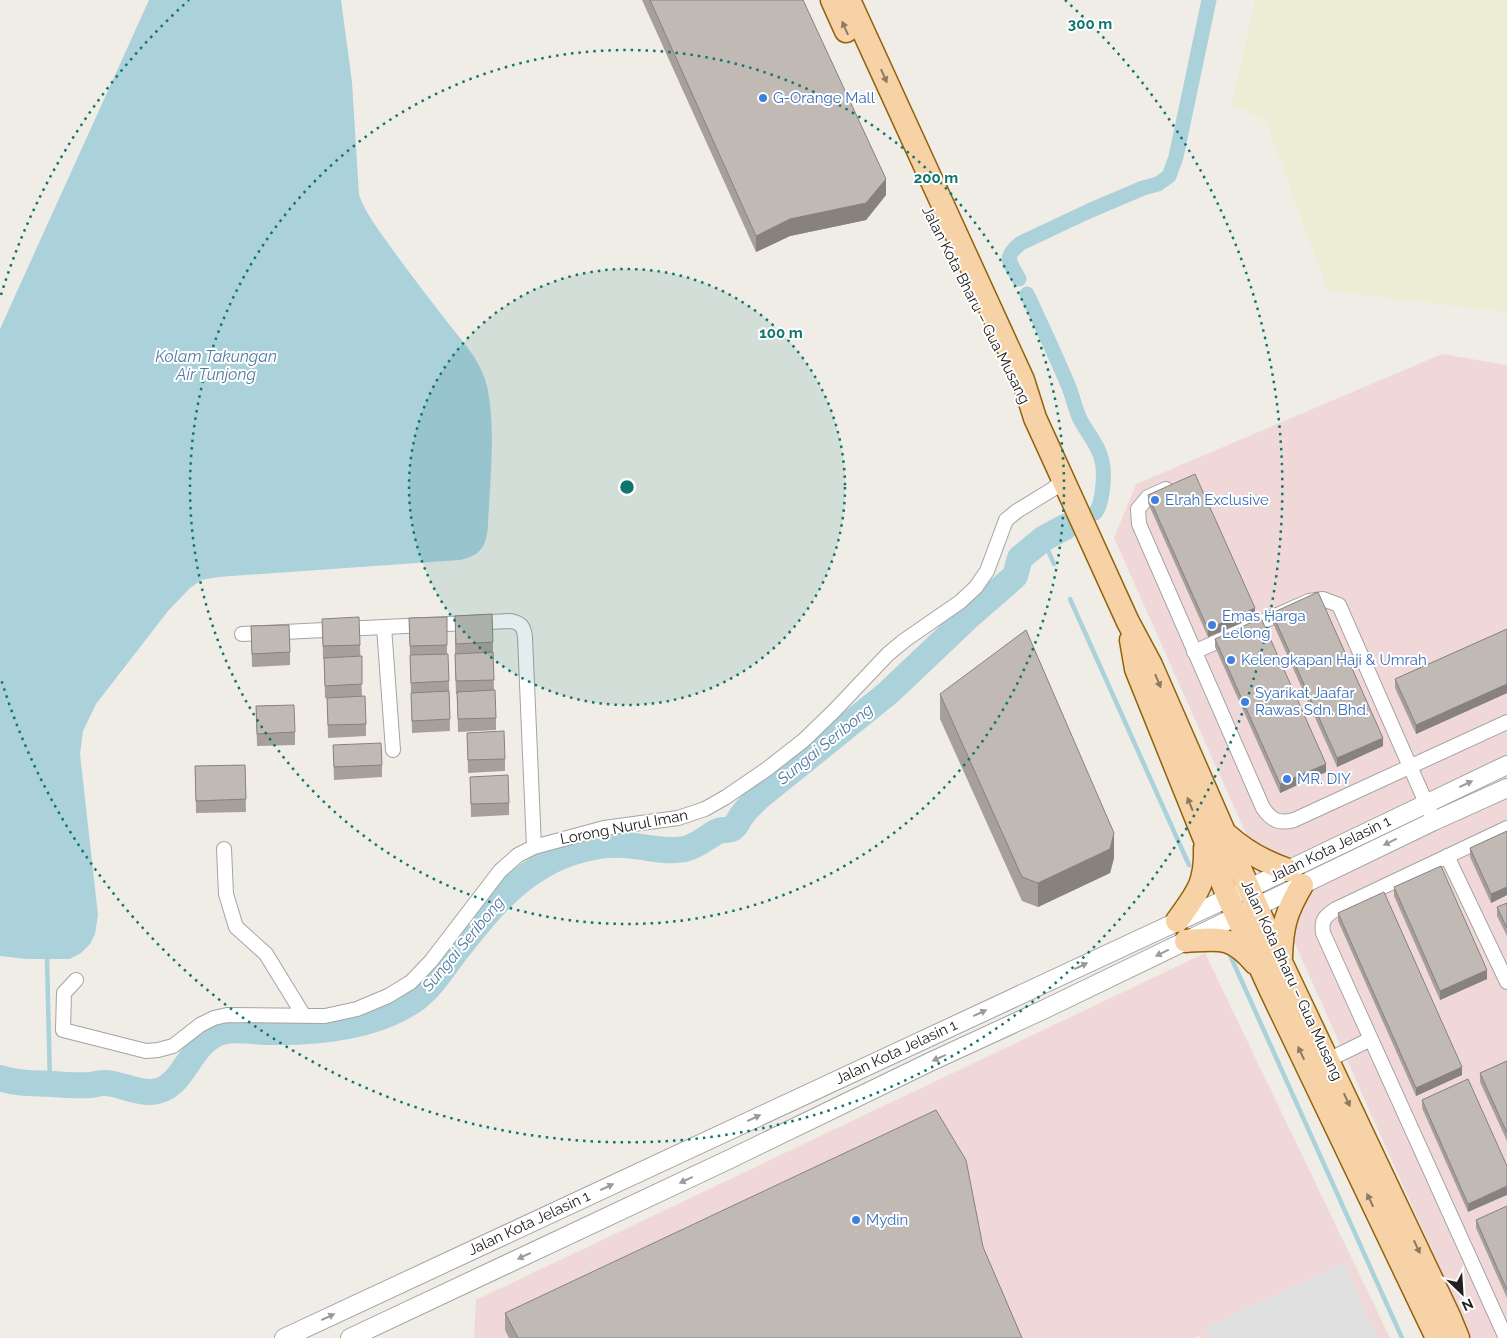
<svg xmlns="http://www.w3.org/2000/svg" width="1507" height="1338" viewBox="0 0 1507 1338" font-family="Raleway,sans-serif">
	<rect width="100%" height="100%" fill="#f0ede7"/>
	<path fill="#f0d8d8" d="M1442 354 1507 365V1338H1471L1114 538 1136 484Z
		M1205 953 1390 1338H1201L1199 1336 1194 1338H474L476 1300Z"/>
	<path fill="#ecedd4" d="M1255 0H1507V312L1328 291 1266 121 1232 105Z"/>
	<path fill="#e0e0e0" d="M1344 1263 1378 1338H1209L1204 1328Z"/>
	<path fill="#abd1db" d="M149 0H341L352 82 359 195C366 214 378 229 390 246 410 274 431 301 452 328 464 343 479 360 485 379 496 414 491 470 489 507 487 533 491 554 460 560L218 577 201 580 189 589 168 611 96 704 83 731 80 754 98 915 95 934 90 944 81 953 70 959H26L0 956V329Z"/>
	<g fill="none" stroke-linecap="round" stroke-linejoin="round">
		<path stroke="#abd1db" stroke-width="4.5" d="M1043 539 1054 564
			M1070 599 1189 865
			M1230 955 1402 1338
			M47 959 50 1084"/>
		<path stroke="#abd1db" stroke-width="15" d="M1019 279C1009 261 1003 257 1021 243L1089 211 1143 188 1158 184 1169 176 1176 157 1209 0
			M1027 294C1041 324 1055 354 1068 385 1073 396 1075 410 1081 421 1088 434 1099 446 1102 461 1105 473 1103 504 1095 513"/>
		<path stroke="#abd1db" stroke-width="26" d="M0 1078C17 1084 34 1083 52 1084 65 1085 78 1086 91 1085 96 1084 100 1083 104 1083 120 1083 135 1093 151 1092 185 1091 188 1041 222 1032 238 1028 254 1032 270 1032 317 1033 378 1027 417 998 432 986 443 969 454 954 479 922 507 885 544 865 566 852 598 843 624 845 644 846 666 853 685 849 697 846 706 838 716 832 721 829 728 831 733 828 738 824 739 818 743 814 747 808 753 803 758 798L888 693 967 618 1015 576 1020 558 1043 539 1065 527"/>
		<g stroke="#a4a4a4" stroke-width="16">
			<path id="minor" d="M1166 489 1148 497 1138 509 1139 524 1263 808C1272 821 1280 824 1294 820L1507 722
				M242 634 384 627
				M1194 652 1309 601 1323 599 1339 605 1434 821
				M393 750 384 627 511 621C521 623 524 627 525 637L534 847
				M224 849 226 894 236 927 266 954 304 1016
				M1447 856 1507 982
				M76 980 64 993 63 1030 146 1051 158 1050 173 1046 200 1025 214 1018 227 1015 325 1016 357 1009 388 996 411 982 431 961 500 871 518 855 534 847 604 828 678 818 705 809 726 797 767 769 804 740 835 710 888 654 905 640 960 602 976 587 987 571 1006 520 1017 511 1053 489 1064 479
				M1328 1060 1371 1039
				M1506 1338 1323 933C1321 920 1325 916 1336 909L1507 828"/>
		</g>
		<g stroke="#a4a4a4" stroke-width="20">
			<path id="tertiary" d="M284 1338 1288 870 1507 765
				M350 1338 730 1159 930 1062 1047 1008 1434 821 1507 788"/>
		</g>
		<g stroke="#936209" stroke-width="25">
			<path id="primary" d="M832 0 846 31
				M849 0 1023 380 1035 418 1128 622 1151 665 1281 962 1449 1316 1458 1338
				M1131 640 1136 669 1228 897 1271 991 1437 1338
				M1227 835C1246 852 1264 862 1288 870
				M1177 921C1197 893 1206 884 1205 848
				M1186 941C1220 939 1231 935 1255 963
				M1281 957C1282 926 1286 912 1302 885"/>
		</g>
		<use href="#minor" stroke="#fff" stroke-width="14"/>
		<use href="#tertiary" stroke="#fff" stroke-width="18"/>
		<use href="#primary" stroke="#f6d2a6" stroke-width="22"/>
	</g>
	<path fill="#a69f9b" d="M642 0H803L886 195 866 220 790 236 756 252Z
		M1148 495 1255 617 1208 637 1148 503Z
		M1272 613 1383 746 1337 767 1272 621Z
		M455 616 493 642V655L494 690 496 718V730L458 732 457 694H456L455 666Z
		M447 617V654L449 681 450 731 412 733 409 618Z
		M322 619 360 645 362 696 366 724V736L328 738 327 698H325L324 659H323Z
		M251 626 290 652V665L252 667Z
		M1507 629V693L1416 734 1395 688V679Z
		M1215 639 1326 772 1280 793 1215 647Z
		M940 694 1114 858 1110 873 1038 907 1022 901 940 719Z
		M256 706 295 732V745L257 746Z
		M467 733 505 759V771L468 773Z
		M333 745 382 765V777L334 780Z
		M245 765 246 812 196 813 195 766Z
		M470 777 509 803V815L471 817Z
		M1507 831V895L1491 903 1470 857V848Z
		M1394 887 1487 979 1440 1000 1394 896Z
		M1507 903V936L1497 916V907Z
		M1338 913 1462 1075 1416 1096 1338 921Z
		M1507 1061V1141L1480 1082V1073Z
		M1468 1079V1212L1422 1108V1100Z
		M1507 1206V1298L1476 1228V1220Z
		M983 1247 1022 1338H509L505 1330V1313Z"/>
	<path fill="#87827e" d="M886 179V195L866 220 790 236 756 252V236L790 219Z
		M1255 608V617L1208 637V629Z
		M1507 684V693L1416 734V725Z
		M1383 738V746L1337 767V758Z
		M1326 764V772L1280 793V784Z
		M1114 833V858L1110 873 1038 907V883Z
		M1507 887V895L1491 903V894Z
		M1487 970V979L1440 1000V991Z
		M1462 1067V1075L1416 1096V1088Z
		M1507 1186V1195L1468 1212V1204Z"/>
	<path fill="#c1b9b4" stroke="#87827e" d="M650 0H803L886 179 866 203 790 219 756 236Z
		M1195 474 1255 608 1208 629 1148 495Z
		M1318 592 1383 738 1337 758 1272 613Z
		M492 614 493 642 456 644 455 616Z
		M359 617 360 645 323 646 322 619Z
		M447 617V645L410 646 409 618Z
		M1261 618 1326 764 1280 784 1215 639Z
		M289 625 290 652 252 654 251 626Z
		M1507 629V684L1416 725 1395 679Z
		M1026 630 1114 833 1110 849 1038 883 1022 877 940 694Z
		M493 652 494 680 456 681 455 654Z
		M448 654 449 681 411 683 410 655Z
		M362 656V684L325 686 324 658Z
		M495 690 496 718 458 719 457 692Z
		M449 691 450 719 412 721 411 693Z
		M365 696 366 724 328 725 327 698Z
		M294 705 295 732 257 734 256 706Z
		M504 731 505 759 468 760 467 733Z
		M381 743 382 765 334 767 333 745Z
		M245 765 246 799 196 801 195 766Z
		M508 775 509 803 471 804 470 777Z
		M1507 831V887L1491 894 1470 848Z
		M1441 866 1487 970 1440 991 1394 887Z
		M1384 892 1462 1067 1416 1088 1338 913Z
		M1507 903V928L1497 907Z
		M1507 1061V1133L1480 1073Z
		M1468 1079 1507 1166V1186L1468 1204 1422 1100Z
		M936 1110 966 1160 983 1247 1022 1338H518L505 1313Z
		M1507 1206V1290L1476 1220Z"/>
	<defs><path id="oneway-solid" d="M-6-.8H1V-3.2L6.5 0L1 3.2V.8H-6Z" transform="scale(1.25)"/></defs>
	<g fill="#8b7963">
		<use href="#oneway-solid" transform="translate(845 28) rotate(-114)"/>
		<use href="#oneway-solid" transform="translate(884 76) rotate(66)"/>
		<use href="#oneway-solid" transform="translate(1158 681) rotate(67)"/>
		<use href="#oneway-solid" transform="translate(1190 804) rotate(-112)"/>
		<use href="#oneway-solid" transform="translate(1301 1053) rotate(-115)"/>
		<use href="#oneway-solid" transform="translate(1347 1100) rotate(65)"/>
		<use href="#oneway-solid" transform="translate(1370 1200) rotate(-115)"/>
		<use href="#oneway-solid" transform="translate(1417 1247) rotate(65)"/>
	</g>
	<g fill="#9b9b9b">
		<use href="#oneway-solid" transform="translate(1466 784) rotate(-25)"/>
		<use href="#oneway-solid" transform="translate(1390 842) rotate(154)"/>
		<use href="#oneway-solid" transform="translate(1162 953) rotate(154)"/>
		<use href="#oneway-solid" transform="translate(1081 966) rotate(-25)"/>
		<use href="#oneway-solid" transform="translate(980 1013) rotate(-25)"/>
		<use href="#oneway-solid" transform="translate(939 1058) rotate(156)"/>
		<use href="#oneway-solid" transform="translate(754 1118) rotate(-25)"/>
		<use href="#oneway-solid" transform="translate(686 1180) rotate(155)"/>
		<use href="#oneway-solid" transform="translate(607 1187) rotate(-25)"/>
		<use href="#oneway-solid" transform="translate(524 1256) rotate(155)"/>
		<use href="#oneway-solid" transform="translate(328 1317) rotate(-25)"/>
	</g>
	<circle cx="627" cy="487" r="218" fill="#0f766e" fill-opacity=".12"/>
	<g fill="none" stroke="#0f766e" stroke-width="2.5" stroke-dasharray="2.5 5">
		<circle cx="627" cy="487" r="218"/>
		<circle cx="627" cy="487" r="437"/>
		<path d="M1 295A655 655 0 0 1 189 0M1065 0A655 655 0 1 1 1 679"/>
	</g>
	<g fill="#3f7fe0" stroke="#fff" stroke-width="2">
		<circle cx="763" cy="98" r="5"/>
		<circle cx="1155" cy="500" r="5"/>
		<circle cx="1212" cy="625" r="5"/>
		<circle cx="1231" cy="660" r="5"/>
		<circle cx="1245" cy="702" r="5"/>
		<circle cx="1287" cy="779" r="5"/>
		<circle cx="856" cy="1220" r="5"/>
	</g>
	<g text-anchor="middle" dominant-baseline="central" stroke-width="4" stroke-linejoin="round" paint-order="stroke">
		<g font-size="15" fill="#366cbe" stroke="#fff" text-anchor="start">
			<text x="773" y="98">G-Orange Mall</text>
			<text x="1165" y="500">Elrah Exclusive</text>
			<text x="1222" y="616">Emas Harga<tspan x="1222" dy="17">Lelong</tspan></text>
			<text x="1241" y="660">Kelengkapan Haji &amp; Umrah</text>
			<text x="1255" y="693">Syarikat Jaafar<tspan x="1255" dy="17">Rawas Sdn. Bhd.</tspan></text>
			<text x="1297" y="779">MR. DIY</text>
			<text x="866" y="1220">Mydin</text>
		</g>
		<g font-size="15" fill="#202020" stroke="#fff">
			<text transform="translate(976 305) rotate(63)">Jalan Kota Bharu – Gua Musang</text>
			<text transform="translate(624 827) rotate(-11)">Lorong Nurul Iman</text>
			<text transform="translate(1330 849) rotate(-26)">Jalan Kota Jelasin 1</text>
			<text transform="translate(1292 980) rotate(65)">Jalan Kota Bharu – Gua Musang</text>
			<text transform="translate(896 1052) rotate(-25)">Jalan Kota Jelasin 1</text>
			<text transform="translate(529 1223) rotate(-25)">Jalan Kota Jelasin 1</text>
		</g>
		<g font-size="16" font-style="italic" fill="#4f7aa3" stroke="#fff">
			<text x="216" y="356">Kolam Takungan<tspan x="216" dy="18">Air Tunjong</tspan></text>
			<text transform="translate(825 744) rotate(-39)">Sungai Seribong</text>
			<text transform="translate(463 944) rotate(-50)">Sungai Seribong</text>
		</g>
	</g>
	<circle cx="627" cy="487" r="8" fill="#0f766e" stroke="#fff" stroke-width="2.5"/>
	<g font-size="15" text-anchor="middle" font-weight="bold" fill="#0f766e" stroke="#fff" stroke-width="4" stroke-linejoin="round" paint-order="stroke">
		<text x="1090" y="29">300 m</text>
		<text x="936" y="183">200 m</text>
		<text x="781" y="338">100 m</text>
	</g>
	<g transform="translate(1462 1293) rotate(155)" stroke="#ffffff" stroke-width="4" paint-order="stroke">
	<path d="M0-4L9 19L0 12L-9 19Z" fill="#202020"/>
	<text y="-8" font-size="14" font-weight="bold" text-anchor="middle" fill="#202020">N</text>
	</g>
</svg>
